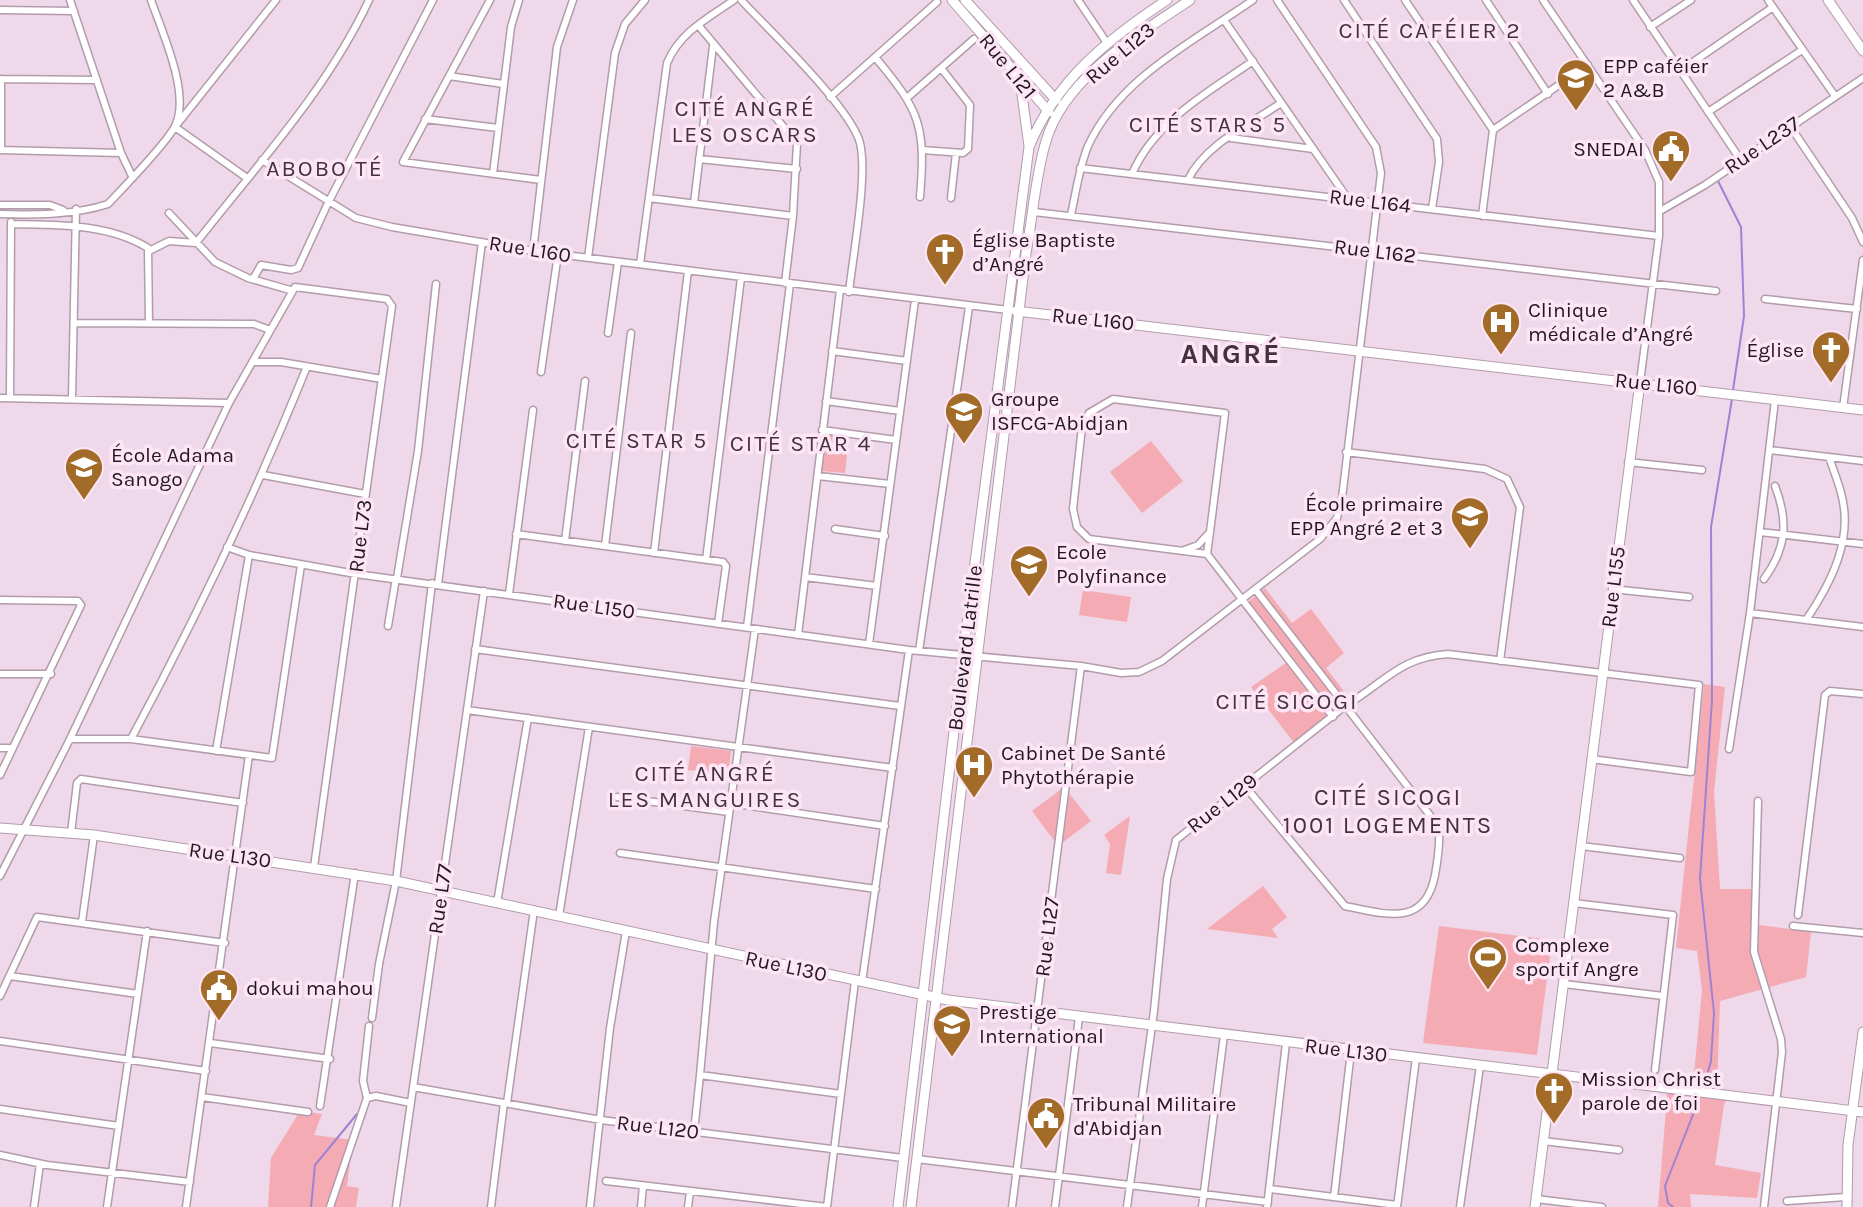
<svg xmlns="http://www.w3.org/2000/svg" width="1863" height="1207" viewBox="0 0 1863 1207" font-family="Karla,sans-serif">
	<rect width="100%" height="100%" fill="#efd8e9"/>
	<path fill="#f4abb3" d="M826 433 849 435 845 473 822 471Z
		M1151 441 1183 481 1142 513 1110 472Z
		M1265 588 1292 623 1311 609 1344 653 1326 668 1353 703 1295 744 1251 687 1286 663 1242 607Z
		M1083 590 1131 597 1127 622 1079 615Z
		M1704 684 1725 687 1714 792 1720 889H1751L1752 924 1811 932 1806 977 1720 1001 1717 1089 1730 1091 1724 1105 1715 1165 1761 1173 1757 1198 1690 1194 1691 1207H1658L1669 1073 1694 1075 1702 990 1697 951 1676 948Z
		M691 746 731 751 728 775 688 770Z
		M1064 787 1091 821 1058 846 1032 811Z
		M1130 816 1121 875 1106 873 1110 844 1104 835Z
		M1263 886 1287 917 1272 929 1278 938 1207 929Z
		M1439 926 1552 940 1537 1055 1423 1043Z
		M300 1111 322 1114 314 1135 353 1140 347 1186 359 1188 356 1207H268L271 1158Z"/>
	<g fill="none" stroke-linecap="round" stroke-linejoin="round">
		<path stroke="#9e83d5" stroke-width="2" d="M1718 181 1741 227 1744 316 1733 390
			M1705 1082 1711 1061 1714 1013 1700 879 1712 700 1711 527 1732 399
			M311 1207 315 1165 357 1114
			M1673 1207 1668 1203 1665 1186 1694 1112"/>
		<g stroke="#b29cac" stroke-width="9">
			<path id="street" d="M70 0 121 153 132 176
				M490 0 403 162 541 180
				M741 0C769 30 851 108 860 143 868 175 853 255 849 292
				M1078 0 1107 43
				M1344 0 1437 139 1439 162 1432 209
				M1405 0 1493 130 1482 216
				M1486 0 1548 94
				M1543 0 1645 150 1659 182V236L1640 382
				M1633 0 1740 159
				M1768 0 1835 96
				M0 10 74 11
				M1224 20 1348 199
				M698 25 797 143 793 216 785 283
				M1650 27 1691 0
				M875 57C920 111 926 125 920 197
				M1680 71 1773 7
				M449 76 503 84
				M0 79 97 80
				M830 97 937 2
				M908 97 974 39
				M1708 112 1802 50
				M425 119 498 128
				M1790 126 1852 218 1863 242
				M1493 130 1588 65
				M1231 138 1313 149
				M0 150 121 153
				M1 150V79
				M922 150 963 153 968 149 970 105 941 68
				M699 159 797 169
				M262 160 356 218 392 227 533 251 1008 310
				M1080 168 1659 236
				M493 174 511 27 519 0
				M1132 174C1155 121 1207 93 1253 61
				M247 178 175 127 276 0
				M1188 180C1204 145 1250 124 1281 103
				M649 198 793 216
				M951 198 956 153
				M694 203 713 46
				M0 205H50L63 210
				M1660 211 1705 185 1863 78
				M1034 212 1716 291
				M169 213 215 262 248 278 290 290
				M0 214C34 215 75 215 108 204 123 188 167 143 175 126 191 94 162 32 151 0
				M1071 215C1076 192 1079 168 1088 146 1119 78 1194 41 1253 0
				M11 224C56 225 108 223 148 248L149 323
				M149 251 169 241 196 243C257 165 327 90 369 0
				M533 251 557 47 573 0
				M588 258 615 53 625 24 645 0
				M640 264 667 63C680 32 708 18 734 0
				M253 279 261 265 291 270 298 268 328 203 433 0
				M1765 299 1857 309
				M76 323 254 324 270 330
				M608 333 618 262
				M832 351 907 361
				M255 362H281L382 379
				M541 372 558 254
				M0 398 229 403
				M10 398 11 222
				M72 398 76 209
				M826 401 900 411
				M1843 408 1863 260
				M822 430 896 440
				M1770 450 1863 461
				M1346 452 1485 469 1507 479 1520 507 1500 661
				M1628 462 1702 470
				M263 475 365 494
				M818 476 890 484
				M835 529 885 536
				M1760 532 1863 544
				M516 534 723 562 726 566 718 624
				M565 541 585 381
				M605 546 631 333
				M227 547 249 555 356 574 909 650 1081 666 1121 673 1139 672 1162 661 1320 539 1337 518 1342 498 1381 173 1376 147 1277 0
				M1182 551 1198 545 1210 532 1207 554 1089 539 1077 527 1073 509 1082 427 1089 413 1113 399 1225 413 1210 532
				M654 553 688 271
				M1207 554 1333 717
				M706 560 741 278
				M805 577 877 586
				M397 578 418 451 436 284
				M1764 579C1786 549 1789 522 1775 486
				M438 584 482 242
				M1612 589 1689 597
				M509 594 533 410
				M0 600 78 601 81 605 0 775
				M1750 613 1863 627
				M1806 620C1831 583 1854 539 1841 493 1838 481 1833 469 1829 457
				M388 626 396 578
				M747 627 790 284
				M798 635 840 290
				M869 644 915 300
				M475 649 900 706
				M919 651 969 307
				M0 674H51
				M467 710 893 768
				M70 739H131L272 758 301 565
				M131 739C196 618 255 495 306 369
				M0 748H12
				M1729 749 1750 613 1775 400
				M216 751 249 555
				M1244 785 1345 906C1385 914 1425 928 1435 875 1438 859 1440 843 1439 827L1255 589
				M617 797 729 812
				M1758 801 1754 952 1781 1039 1782 1052 1764 1207
				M730 803 885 826
				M71 833 77 783 81 779 243 803
				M1581 846 1680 858
				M620 853 876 889
				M0 876 70 739 229 403 295 287 387 299 392 306 314 867
				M497 903 528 718
				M1574 903 1673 915 1655 1070
				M1798 915 1825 695 1830 691 1863 694
				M559 916 589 727
				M82 922 94 835
				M1793 926 1863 933
				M10 976 138 994
				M862 982 909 650
				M1564 984 1663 996
				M0 996 37 917 225 943
				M372 1018 379 964 396 881 432 583
				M0 1041 206 1071
				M210 1043 330 1059
				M700 1075 714 922 755 629
				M413 1087 601 1120 903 1158
				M202 1097 308 1112
				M367 1098 363 1081 369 1026
				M507 1103 534 910
				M320 1106 355 873
				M0 1109 119 1126
				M694 1132 700 1075 841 1094
				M1543 1141 1619 1150
				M0 1155 47 1165 190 1182
				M917 1159 1268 1202
				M606 1181 827 1207
				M1270 1189 1397 1205
				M1334 1197 1351 1051
				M1536 1199 1602 1207
				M1787 1201 1846 1197
				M34 1207 40 1164
				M107 1207 147 931
				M186 1207 249 755
				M330 1207 367 1098 376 1096 411 1103
				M396 1207 484 591
				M491 1207 504 1103
				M590 1207 610 1028 626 931
				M641 1207 643 1186
				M688 1207 690 1192
				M827 1207 855 981
				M1012 1207 1081 666
				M1055 1207 1079 1017
				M1127 1207 1154 1011 1167 879 1176 840 1345 706C1384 683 1400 657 1448 654L1699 685 1691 772 1591 759
				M1202 1207 1224 1035
				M1267 1207 1286 1043
				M1397 1207 1416 1058
				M1460 1207 1480 1066"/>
		</g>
		<g stroke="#b29cac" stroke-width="11">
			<path id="secondary" d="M952 0 1049 112
				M965 0 1056 100
				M1828 0 1863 51
				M1020 80 1029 146
				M1016 311 1863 410
				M0 828 94 835 396 881 948 1000 1863 1112
				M898 1207 963 655 1029 147C1056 80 1108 39 1167 0
				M911 1207 1026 253C1033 217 1035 177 1046 141 1065 77 1138 35 1190 0
				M1535 1207 1640 382
				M1847 1207 1848 1145 1863 1032"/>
		</g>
		<use href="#street" stroke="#fff" stroke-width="6"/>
		<use href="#secondary" stroke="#fff" stroke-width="9"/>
	</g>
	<defs>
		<g id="school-pin" transform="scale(2.0125)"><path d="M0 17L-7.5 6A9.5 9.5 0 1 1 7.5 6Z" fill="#a26b27" stroke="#fde5f6"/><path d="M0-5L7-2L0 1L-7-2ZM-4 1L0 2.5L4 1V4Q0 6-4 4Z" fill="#fff"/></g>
		<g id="civic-pin" transform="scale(2.0125)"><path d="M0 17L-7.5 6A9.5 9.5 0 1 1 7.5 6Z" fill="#a26b27" stroke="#fde5f6"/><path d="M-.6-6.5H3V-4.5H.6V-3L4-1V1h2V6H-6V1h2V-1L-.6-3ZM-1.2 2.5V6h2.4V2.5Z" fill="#fff"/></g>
		<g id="church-pin" transform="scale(2.0125)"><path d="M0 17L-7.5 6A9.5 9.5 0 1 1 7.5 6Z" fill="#a26b27" stroke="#fde5f6"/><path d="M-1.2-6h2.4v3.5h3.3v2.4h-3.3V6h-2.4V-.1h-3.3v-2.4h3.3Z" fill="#fff"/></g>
		<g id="hospital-pin" transform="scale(2.0125)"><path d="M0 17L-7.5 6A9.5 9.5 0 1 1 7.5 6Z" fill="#a26b27" stroke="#fde5f6"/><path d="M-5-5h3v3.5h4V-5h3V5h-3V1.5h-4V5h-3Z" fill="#fff"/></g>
		<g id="university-pin" transform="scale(2.0125)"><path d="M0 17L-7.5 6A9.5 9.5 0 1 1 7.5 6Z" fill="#a26b27" stroke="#fde5f6"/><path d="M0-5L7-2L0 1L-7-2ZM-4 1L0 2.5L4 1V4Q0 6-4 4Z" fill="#fff"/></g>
		<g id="stadium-pin" transform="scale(2.0125)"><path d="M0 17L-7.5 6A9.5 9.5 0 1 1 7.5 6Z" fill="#a26b27" stroke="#fde5f6"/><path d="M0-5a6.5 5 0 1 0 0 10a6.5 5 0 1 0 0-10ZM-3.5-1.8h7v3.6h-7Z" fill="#fff"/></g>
	</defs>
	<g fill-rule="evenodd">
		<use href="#school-pin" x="1576" y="78"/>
		<use href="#civic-pin" x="1671" y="149"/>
		<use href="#church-pin" x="945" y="252"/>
		<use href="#hospital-pin" x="1501" y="322"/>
		<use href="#church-pin" x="1831" y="350"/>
		<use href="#university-pin" x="964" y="411"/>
		<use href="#school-pin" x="84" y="467"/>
		<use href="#school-pin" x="1470" y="516"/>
		<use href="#university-pin" x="1029" y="564"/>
		<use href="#hospital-pin" x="974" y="765"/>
		<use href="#stadium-pin" x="1488" y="957"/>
		<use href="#civic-pin" x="219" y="988"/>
		<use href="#university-pin" x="952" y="1024"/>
		<use href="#church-pin" x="1554" y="1091"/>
		<use href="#civic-pin" x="1046" y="1116"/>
	</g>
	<g text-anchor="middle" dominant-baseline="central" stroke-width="7" stroke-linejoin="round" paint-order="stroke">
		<g font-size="21" fill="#21191f" stroke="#fde5f6">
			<text transform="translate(1120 53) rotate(-40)">Rue L123</text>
			<text transform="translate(1008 66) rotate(51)">Rue L121</text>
			<text transform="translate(1762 145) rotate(-34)">Rue L237</text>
			<text transform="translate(1370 201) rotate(7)">Rue L164</text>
			<text transform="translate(530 249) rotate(9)">Rue L160</text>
			<text transform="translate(1375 251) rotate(7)">Rue L162</text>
			<text transform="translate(1093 319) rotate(6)">Rue L160</text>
			<text transform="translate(1656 384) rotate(6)">Rue L160</text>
			<text transform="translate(360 536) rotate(-83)">Rue L73</text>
			<text transform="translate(1613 587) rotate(-83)">Rue L155</text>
			<text transform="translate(594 606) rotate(8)">Rue L150</text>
			<text transform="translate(965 648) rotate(-83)">Boulevard Latrille</text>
			<text transform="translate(1222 803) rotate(-38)">Rue L129</text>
			<text transform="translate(230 855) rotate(8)">Rue L130</text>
			<text transform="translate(440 899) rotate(-82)">Rue L77</text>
			<text transform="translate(1047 937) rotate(-83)">Rue L127</text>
			<text transform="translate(786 966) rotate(12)">Rue L130</text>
			<text transform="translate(1346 1050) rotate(7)">Rue L130</text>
			<text transform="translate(658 1127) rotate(7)">Rue L120</text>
		</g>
		<g font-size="21" fill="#21191f" stroke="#fde5f6" text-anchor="start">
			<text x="1603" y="66">EPP caféier<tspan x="1603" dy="24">2 A&amp;B</tspan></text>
			<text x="1644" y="149" text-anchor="end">SNEDAI</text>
			<text x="972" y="240">Église Baptiste<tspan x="972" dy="24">d’Angré</tspan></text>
			<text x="1528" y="310">Clinique<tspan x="1528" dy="24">médicale d’Angré</tspan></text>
			<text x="1804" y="350" text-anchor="end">Église</text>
			<text x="991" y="399">Groupe<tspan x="991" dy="24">ISFCG-Abidjan</tspan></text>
			<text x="111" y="455">École Adama<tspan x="111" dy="24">Sanogo</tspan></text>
			<text x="1443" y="504" text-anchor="end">École primaire<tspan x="1443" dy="24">EPP Angré 2 et 3</tspan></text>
			<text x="1056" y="552">Ecole<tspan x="1056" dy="24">Polyfinance</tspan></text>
			<text x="1001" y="753">Cabinet De Santé<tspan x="1001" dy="24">Phytothérapie</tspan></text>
			<text x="1515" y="945">Complexe<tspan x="1515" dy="24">sportif Angre</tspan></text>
			<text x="246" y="988">dokui mahou</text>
			<text x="979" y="1012">Prestige<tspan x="979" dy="24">International</tspan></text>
			<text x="1581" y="1079">Mission Christ<tspan x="1581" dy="24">parole de foi</tspan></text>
			<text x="1073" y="1104">Tribunal Militaire<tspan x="1073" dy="24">d'Abidjan</tspan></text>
		</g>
		<g font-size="23" letter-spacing="2" fill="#43313f" stroke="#fde5f6">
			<text x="1430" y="30">CITÉ CAFÉIER 2</text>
			<text x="745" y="108">CITÉ ANGRÉ<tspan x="745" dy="26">LES OSCARS</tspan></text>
			<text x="1208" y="124">CITÉ STARS 5</text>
			<text x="325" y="168">ABOBO TÉ</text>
			<text x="637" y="440">CITÉ STAR 5</text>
			<text x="801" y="443">CITÉ STAR 4</text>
			<text x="1287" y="701">CITÉ SICOGI</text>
			<text x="705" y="773">CITÉ ANGRÉ<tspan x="705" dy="26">LES MANGUIRES</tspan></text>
		</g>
		<g font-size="24" letter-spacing="2" fill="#43313f" stroke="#fde5f6">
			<text x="1388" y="797">CITÉ SICOGI<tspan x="1388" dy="28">1001 LOGEMENTS</tspan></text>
		</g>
		<g font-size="28" font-weight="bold" letter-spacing="2" fill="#43313f" stroke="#fde5f6">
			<text x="1231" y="353">ANGRÉ</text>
		</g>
	</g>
</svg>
